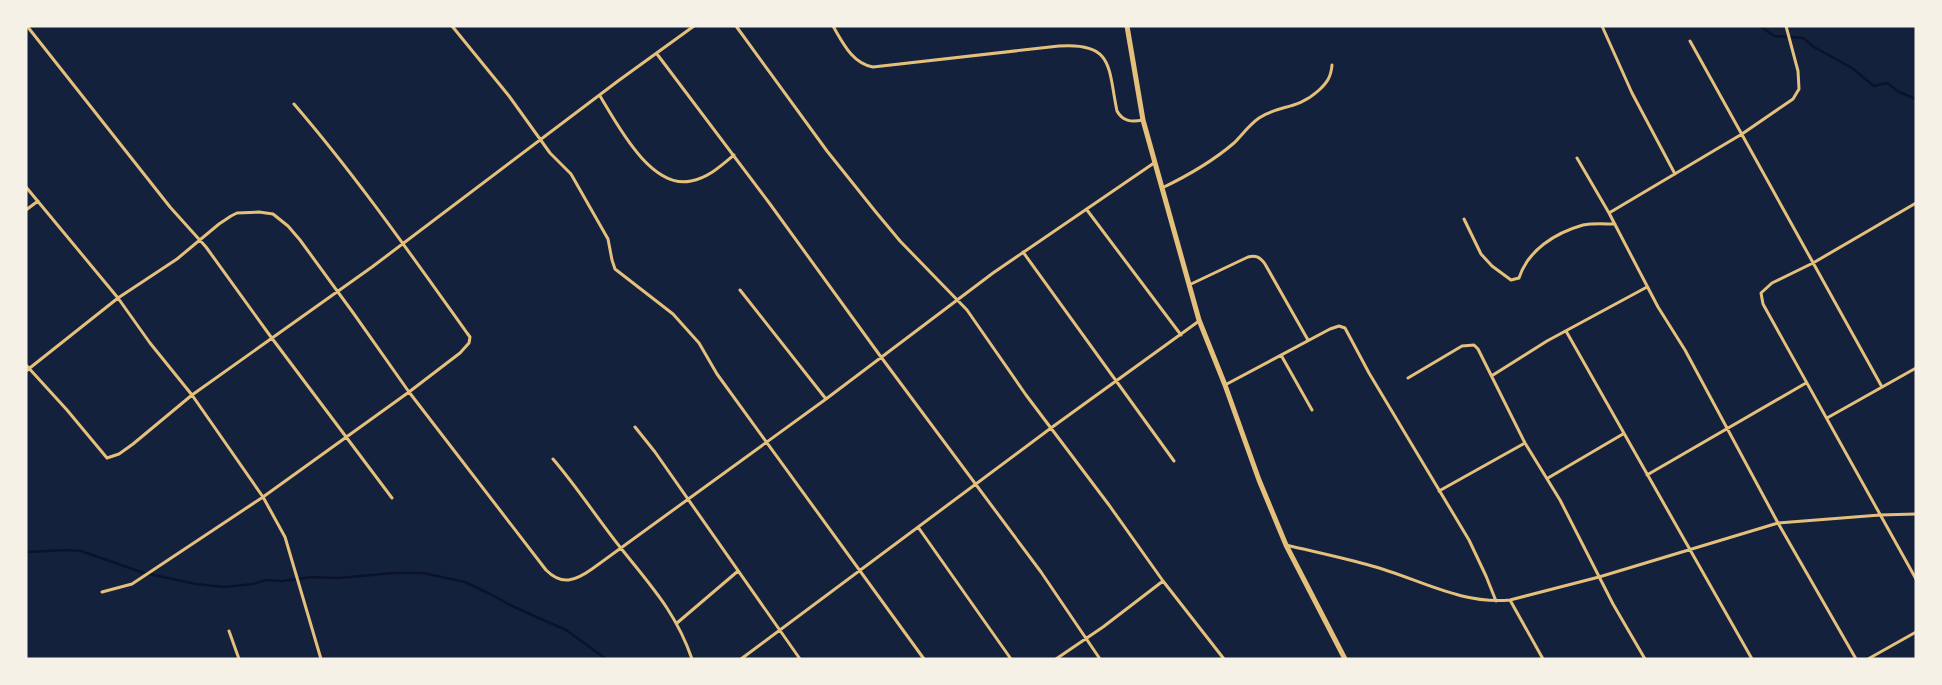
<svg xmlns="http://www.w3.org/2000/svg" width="1942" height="685" viewBox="0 0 1942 685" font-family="Cabin,sans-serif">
	<rect width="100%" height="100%" fill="#14213d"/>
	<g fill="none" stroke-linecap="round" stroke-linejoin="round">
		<path stroke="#0b132b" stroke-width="2.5" d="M1760 26 1774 36 1803 38 1814 47 1852 68 1874 86 1887 83 1899 92 1916 99
			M26 552 67 550 81 551 144 573 196 584 224 587 253 584 266 580 282 581 311 577 339 578 393 573H423L465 582 490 594 514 607 566 630 606 659"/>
		<path stroke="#e5c07b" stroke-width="3" d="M27 26 170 207 206 247 271 337 392 498
			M452 26 509 96 550 153 571 174 608 239 612 260 615 269 673 314 699 343 717 374 924 659
			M736 26 827 151 875 211 900 241 967 310 1026 395 1109 505 1163 581 1224 659
			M833 26C843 43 852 63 873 67L1059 46C1114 42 1108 68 1117 111 1123 122 1132 122 1143 120
			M1602 26 1632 93 1675 174
			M1690 41 1882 387
			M657 54 770 204 881 357 1041 572 1100 659
			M600 96C617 124 651 190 691 181 708 178 721 166 734 155
			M1577 158 1609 213 1658 307 1685 350 1778 523 1856 659
			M26 187 118 298 150 343 192 395 263 497 285 537 321 659
			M1162 188C1187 176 1213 161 1234 143 1242 135 1249 125 1259 118 1278 105 1297 110 1318 91 1327 83 1331 77 1332 65
			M1916 203 1813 263 1772 283 1761 293 1763 304 1916 579
			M26 210 38 201
			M1087 210 1181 335
			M1609 213 1742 134 1793 99 1799 89 1798 71 1786 26
			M1464 219 1481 254 1492 266 1511 280 1519 278C1528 250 1555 233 1583 225 1593 223 1605 224 1615 224
			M1023 252 1174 461
			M1189 285 1248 257C1256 255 1260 257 1265 264L1308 340
			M740 290 826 399
			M1566 331 1752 659
			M1281 355 1312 410
			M26 365 67 410 107 458 119 454 133 444 192 395 372 267 618 81 694 26
			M26 371 118 298 177 259 219 224 231 216 237 213 259 212 273 214 288 226 300 240 354 314 409 392 546 570C562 586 575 581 592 569L826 399 993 273 1154 163
			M1493 375 1547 341 1647 287
			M1408 378 1462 346 1474 345 1478 349 1525 443 1560 500 1613 604 1645 659
			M1225 385 1330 329 1339 326 1345 328 1369 373 1469 540 1486 576 1496 601
			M1827 418 1916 368
			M635 427 655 452 800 659
			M553 459C577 487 597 518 620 547 650 585 676 612 692 659
			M1647 475 1806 383
			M1548 478 1623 434
			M1439 491 1525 443
			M918 527 1011 659
			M1286 545C1315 552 1344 558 1372 566 1417 578 1461 605 1510 600L1599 577 1778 523 1880 515 1916 514
			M102 592 132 584 263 497 409 392 460 353 469 343 470 337 467 333C412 256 356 176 294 104
			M1510 600 1543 659
			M677 623 738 571
			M229 631 239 659
			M741 659 1051 428 1199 321
			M1056 659 1103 627 1163 581
			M1868 659 1916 632"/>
		<path stroke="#e5c07b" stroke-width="5" d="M1127 26 1143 120 1199 320 1225 385 1259 480 1286 545 1345 659"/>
	</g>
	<rect width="1942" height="685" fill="none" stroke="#f6f1e7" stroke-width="55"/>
</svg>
